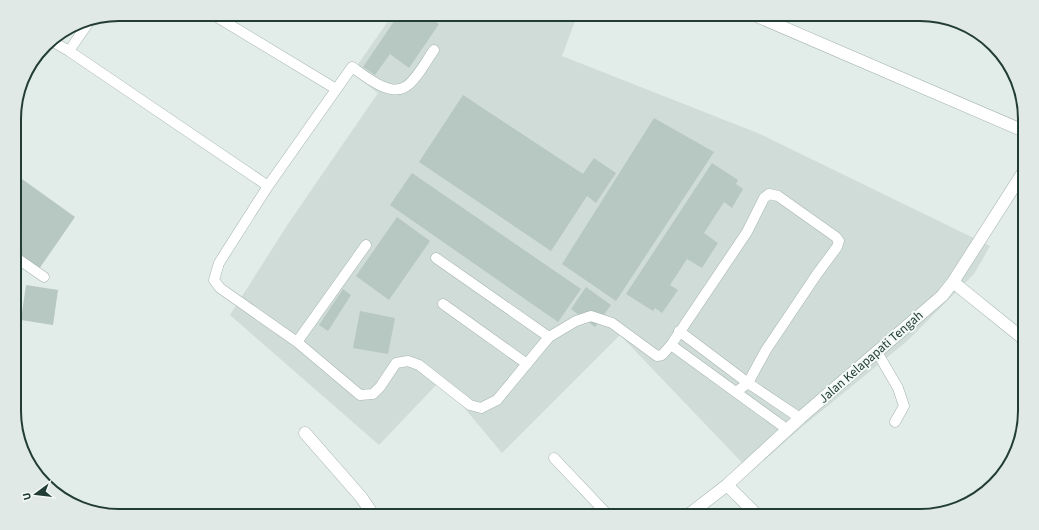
<svg xmlns="http://www.w3.org/2000/svg" width="1039" height="530" viewBox="0 0 1039 530" font-family="'Source Sans 3',sans-serif">
	<rect width="100%" height="100%" fill="#e2ece8"/>
	<path fill="#d0dcd7" d="M393 14H556L575 21 562 56 760 134 990 246 974 274 906 342 803 426 751 472 620 335 502 453 441 380 379 445 230 315 288 224 378 93 352 73Z"/>
	<path fill="#b7c7c1" d="M399 14H424L439 24 409 68 390 54 375 75 363 67Z
		M463 95 583 174 594 158 616 173 596 203 587 196 551 251 419 162Z
		M654 118 714 152 616 301 562 264Z
		M712 163 738 180 736 184 743 189 732 208 724 202 704 233 718 243 702 268 687 259 670 285 678 290 662 313 655 308 653 311 626 294Z
		M412 173 581 289 558 322 390 205Z
		M22 179 75 217 39 269 15 252 14 190Z
		M397 217 430 241 389 300 356 276Z
		M26 285 58 290 53 325 21 320Z
		M586 287 611 305 595 327 571 309Z
		M343 289 351 295 328 331 319 325Z
		M360 311 395 318 388 354 353 348Z"/>
	<g fill="none" stroke-linecap="round" stroke-linejoin="round">
		<g stroke="#a5b4af" stroke-width="11">
			<path id="service" d="M212 14 336 89
				M50 40 69 51 268 186
				M434 50C426 61 416 81 405 87 389 97 364 75 352 67L268 186 219 263 214 280 220 288 297 342 360 395 373 394 380 387 396 363 408 361 419 365 470 405 481 408 497 400 549 337 576 321 591 316 612 323 657 356 662 355 671 345 747 232 764 198 769 194 778 196 836 237 839 241 837 247 817 274 766 350 748 383 736 392
				M69 51 91 19
				M15 257 44 277
				M436 258 549 337
				M443 304 527 364
				M679 331 748 383 800 418
				M297 342 366 245
				M671 345 788 430
				M877 352 898 388 904 406 895 422
				M554 458 609 516"/>
		</g>
		<g stroke="#a5b4af" stroke-width="13">
			<path id="minor" d="M752 14 1024 131
				M953 282 1025 340
				M305 433 361 497 374 516
				M727 485 758 516
				M687 516 727 485 800 418 942 296 953 282 1024 171"/>
		</g>
		<use href="#service" stroke="#fff" stroke-width="10"/>
		<use href="#minor" stroke="#fff" stroke-width="12"/>
	</g>
	<g text-anchor="middle" dominant-baseline="central" stroke-width="4" stroke-linejoin="round" paint-order="stroke">
		<g font-size="13" fill="#223d36" stroke="#f2f8f5">
			<text transform="translate(871 357) rotate(-41)">Jalan Kelapapati Tengah</text>
		</g>
	</g>
	<path d="M0 0H1039V530H0ZM119 21H920A98 98 0 0 1 1018 119V411A98 98 0 0 1 920 509H119A98 98 0 0 1 21 411V119A98 98 0 0 1 119 21Z" fill="#e1e9e6" fill-rule="evenodd"/>
	<path fill="none" stroke="#223d36" stroke-width="2" d="M119 21H920A98 98 0 0 1 1018 119V411A98 98 0 0 1 920 509H119A98 98 0 0 1 21 411V119A98 98 0 0 1 119 21Z"/>
	<g transform="translate(36 494) rotate(255)" stroke="#f2f8f5" stroke-width="3" paint-order="stroke">
	<path d="M0-3L7 15L0 10L-7 15Z" fill="#223d36"/>
	<text y="-6" font-size="11" font-weight="bold" text-anchor="middle" fill="#223d36">U</text>
	</g>
</svg>
